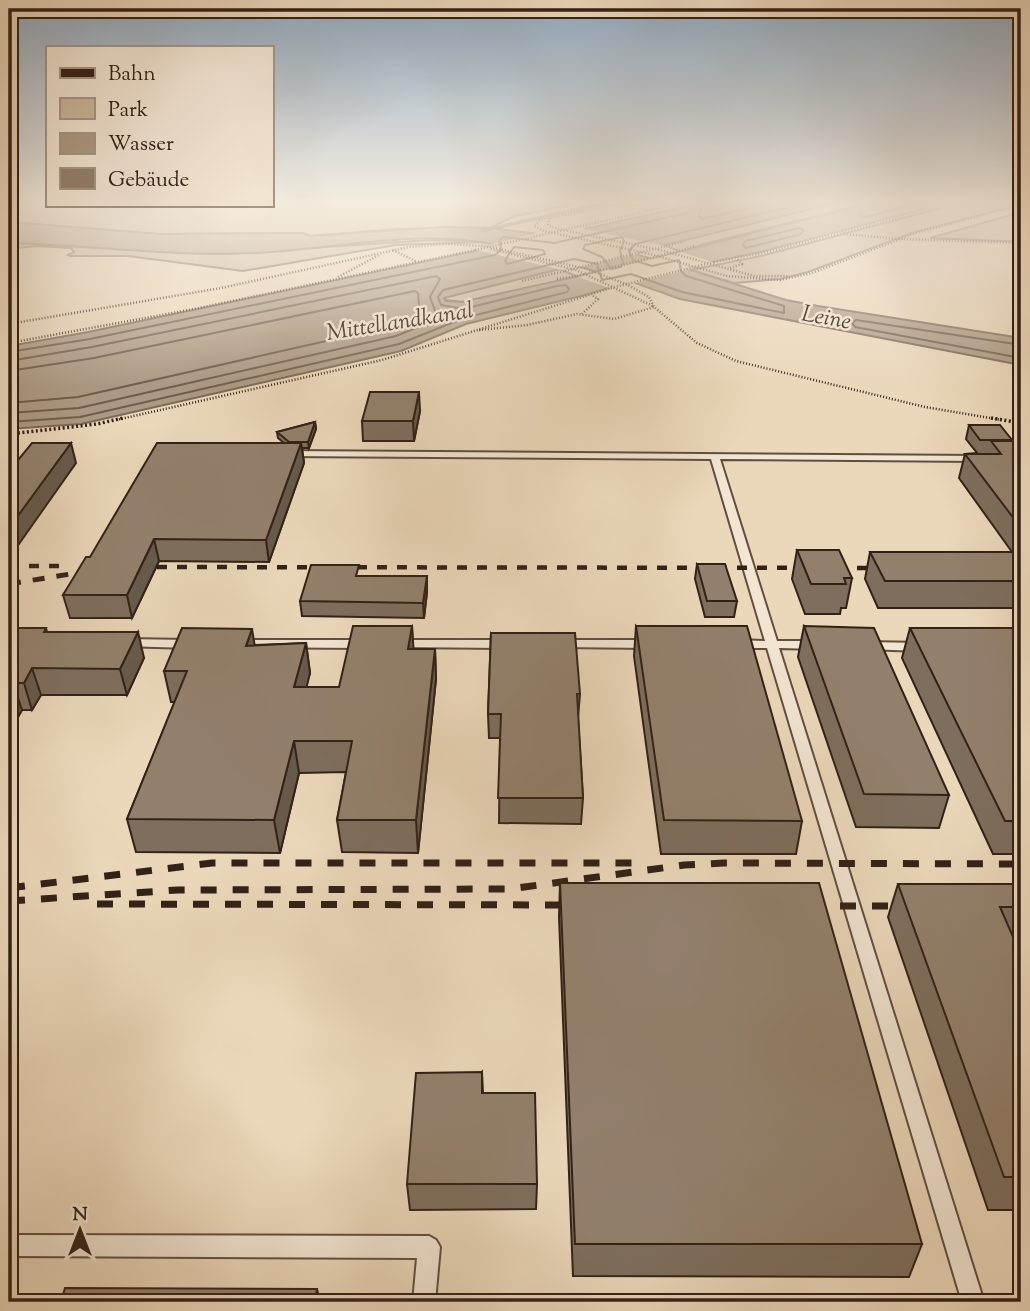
<svg xmlns="http://www.w3.org/2000/svg" width="1030" height="1311" viewBox="0 0 1030 1311" font-family="'Sorts Mill Goudy',serif">
	<rect width="100%" height="100%" fill="#ebd7ba"/>
	<filter id="stains"><feTurbulence type="fractalNoise" baseFrequency=".00286" numOctaves="4"/><feColorMatrix values="0 0 0 0 .2 0 0 0 0 .09 0 0 0 0 .02 0 0 0 .5 -.17"/></filter>
	<radialGradient id="worn" r=".72"><stop offset=".6" stop-color="#630" stop-opacity="0"/><stop offset="1" stop-color="#630" stop-opacity=".3"/></radialGradient>
	<path fill="#ccb89e" stroke="#806c5a" stroke-width="2" d="M9 203H579L515 216 490 228 397 229 310 236 303 233 159 234 9 222Z
		M836 203H869L704 244 682 252 663 245Z
		M960 203 1021 204 912 233 808 272 780 279 734 283 691 270 765 255Z
		M1021 212V242L930 238Z
		M429 240 483 242 396 245 243 271 128 256H71L68 255 74 252 71 248 36 246 9 249V243L221 254Z
		M560 269 578 277 462 302 446 300 444 297Z"/>
	<path fill="#ac9983" stroke="#7c6958" stroke-width="2" fill-rule="evenodd" d="M700 203H836L632 253 652 259 869 203H947L760 252 684 268 786 300 818 306 1021 338V365L680 299 630 281 589 294 466 324 401 351 81 424 9 429V346L88 332 499 246C423 227 331 250 254 253 172 257 90 245 9 243V222L159 234 303 233 310 236 443 227 490 228 553 236ZM575 265 597 272 462 302 446 301 444 298Z"/>
	<path fill="#ebd7ba" d="M576 227 669 247 566 271 472 249 537 233Z
		M682 252 715 263 612 289 578 277Z"/>
	<g fill="none" stroke-linecap="round" stroke-linejoin="round">
		<path stroke="#705d4d" stroke-width="2" d="M702 203 699 216 702 219 769 203
			M863 203 859 214 862 218 919 203
			M799 228 803 230 801 234 746 248 743 245 745 241Z
			M622 237 624 241 620 251 623 263 621 267 611 269 602 257 583 249 585 245Z
			M514 247 543 250 545 254 507 264 505 260Z
			M1021 345 856 320 852 323 855 327 1021 358
			M9 352 90 339 495 255 501 250 500 240 503 237 554 243 687 213 692 209 693 203
			M9 361 92 347 436 276 440 279 430 297 438 319 396 336 79 408 9 413
			M9 371 94 358 415 291 418 293 420 315 393 326 78 397 9 403
			M9 422 80 417 399 344 464 318 567 292 569 289 566 285 557 286 463 309 441 305 438 297 443 290 574 259 597 264 602 280 631 274 682 292 784 313V306L686 276 681 271 679 260 652 266 633 260 629 251 635 244 806 203"/>
		<path stroke="#7c6958" stroke-width="3.5" d="M482 231 604 203"/>
		<g stroke="#614e40" stroke-width="4">
			<path id="lane" d="M286 451 982 456 984 458 979 461 720 459 777 641H817L823 645 817 649 779 648 984 1302H962L767 648H737L731 644 737 640 765 641 711 459 283 456V452Z
				M125 639 190 640 196 644 190 648 121 646 119 643Z
				M240 640H365L371 644 365 648 236 647 234 644 236 641Z
				M398 640H505L511 644 505 648 394 647 392 644 394 641Z
				M562 640H649L655 644 649 648 558 647 556 644 558 641Z
				M867 642 922 643 928 647 922 651 863 649 861 646 863 643Z
				M9 1235 429 1236 436 1240 440 1247 435 1302H413L417 1258 9 1256Z"/>
		</g>
		<path stroke="#332117" stroke-width="2.5" stroke-dasharray="1 2" stroke-linecap="butt" d="M625 203 540 220 534 226 544 231 650 254 727 276 780 280 812 273 916 233 1021 205
			M620 207 668 203
			M549 218 548 225 558 229 664 251 754 276H789
			M577 227 682 203
			M844 234 900 239 1021 243
			M666 246 684 242
			M491 249 576 270 653 306
			M393 250 417 262
			M679 251 695 246
			M714 262 767 252 957 203
			M730 268 742 264 736 259
			M338 277 379 255
			M557 279 577 276
			M522 281 565 271
			M582 314 598 299 593 296
			M9 324 221 288 409 247 445 244 486 246 587 269 628 285 649 297 654 307 697 343 736 361 925 407 1002 420
			M479 330 527 325 577 314 614 319 654 307
			M9 343 194 309 475 250
			M116 420 382 360 611 288"/>
		<path stroke="#332117" stroke-width="3.5" stroke-dasharray="2 2.5" stroke-linecap="butt" d="M991 418 1021 423
			M9 434 97 424 123 418"/>
		<use href="#lane" fill="#f2e5d2" fill-rule="evenodd"/>
		<path stroke="#332117" stroke-width="4.5" stroke-dasharray="10 10" stroke-linecap="butt" d="M9 566H65
			M137 567 886 568
			M84 572 95 570"/>
		<path stroke="#332117" stroke-width="5" stroke-dasharray="12 12" stroke-linecap="butt" d="M9 584 95 570"/>
		<path stroke="#332117" stroke-width="7" stroke-dasharray="16 16" stroke-linecap="butt" d="M9 888 212 863H643
			M9 901 178 890 510 889 684 865 724 863 1021 864
			M97 904 580 905
			M808 906H913"/>
		<path stroke="#332117" stroke-width="2.5" stroke-dasharray="1 2" stroke-linecap="butt" d="M475 250 577 227
			M565 271 666 246
			M577 276 679 251
			M611 288 714 262"/>
	</g>
	<path fill="#7e6e5d" stroke="#332117" stroke-width="2" d="M420 411 414 441H363L362 421Z
		M315 422 316 429 309 448H302L304 463 269 562 159 561 132 618H70L63 595 90 557 284 443 278 438 277 432Z
		M969 425 1012 441H1021V608H878L865 579 870 552H1012L959 478 965 454 977 453 966 439Z
		M797 550 852 578 846 608H841L840 614H805L792 579Z
		M697 564 737 601 734 617H705L695 579Z
		M360 576 427 592 424 618 302 616 300 601Z
		M412 626 413 649H435L436 679 418 853 342 852 337 820 346 772 299 773 280 853 136 852 127 819 175 702H171L164 671 255 645 306 643 310 673 306 687H339Z
		M636 626 802 821 796 854H661L634 656Z
		M804 626 949 795 939 828 856 827 798 657Z
		M9 628H46L47 632 144 658 127 695H41L32 710H22L9 733Z
		M910 628H1021V854H993L902 658Z
		M491 633 580 694 578 718 583 798 581 824 499 823 500 738H489L488 714Z
		M560 883 922 1244 909 1277 573 1276 559 917Z
		M898 884 1021 888V929L1017 940H1014L1021 955V1210H988L888 917Z
		M482 1072 483 1093 537 1184 536 1209 410 1210 407 1184Z"/>
	<path fill="#675a4c" stroke="#332117" stroke-width="2" d="M419 392 420 411 414 441 413 421Z
		M315 422 316 429 309 448 308 442Z
		M71 443 76 463 9 558V528Z
		M301 443 304 463 269 562 266 540Z
		M154 539 159 561 132 618 127 595Z
		M427 576V592L424 618 423 603Z
		M412 626 414 656 408 649Z
		M252 629 257 659 246 646Z
		M138 632 144 658 127 695 120 669Z
		M306 643 310 673 299 718 294 687Z
		M435 649 436 679 418 853 416 820Z
		M32 668 41 695 32 710 24 683Z
		M13 683 22 710 9 733V690Z
		M294 741 299 773 280 853 274 820Z
		M317 1289 320 1302H315Z"/>
	<path fill="#93806c" stroke="#332117" stroke-width="2" d="M370 392H419L413 421H362Z
		M315 422 308 442H289L277 432Z
		M969 425H1000L1012 440H980Z
		M991 441H1021V528L965 454H1001Z
		M32 443H71L9 528V465H14Z
		M157 443H301L266 540 154 539 127 595H63L86 557H90Z
		M797 550H839L852 578H844L846 584H811Z
		M870 552H1021V581H885Z
		M697 564H725L737 601H707Z
		M311 565H359L356 576H427L423 603 300 601Z
		M353 626H412L408 649H435L416 820H337L352 741H294L274 820 127 819 187 671H164L182 628 252 629 246 646 306 643 294 687H339Z
		M636 626H747L802 821 664 820Z
		M804 626 874 628 949 795 864 794Z
		M9 628H46L44 632H138L120 669 32 668 24 683H13L9 690Z
		M910 628H1021V821H1005Z
		M491 633H575L580 694H577L583 798H498L501 714H488Z
		M560 883H819L922 1244H575Z
		M898 884H1019L1021 888V907H1000L1021 955V1177H1004Z
		M482 1072V1093H535L537 1184H407L416 1073Z
		M65 1288 317 1289 315 1302H61Z
		M553 1301 780 1302H553Z"/>
	<linearGradient id="sky" x2="0" y2="1"><stop stop-color="#90a9c0"/><stop offset="0.52" stop-color="#f6ede0"/><stop offset="1" stop-color="#f6ede0" stop-opacity="0"/></linearGradient>
	<rect width="1030" height="387" fill="url(#sky)"/>
	<g text-anchor="middle" dominant-baseline="central" stroke-width="5" stroke-linejoin="round" paint-order="stroke">
		<g font-size="23" font-style="italic" fill="#5d4b3d" stroke="#f2e5d2">
			<text transform="translate(826 319) rotate(10)">Leine</text>
			<text transform="translate(400 323) rotate(-9)">Mittellandkanal</text>
		</g>
	</g>
	<rect width="1030" height="1311" fill="none" stroke="#ebd7ba" stroke-width="35"/>
	<rect x="10" y="10" width="1009" height="1290" fill="none" stroke="#332117" stroke-width="3.5"/>
	<rect x="18" y="18" width="995" height="1276" fill="none" stroke="#332117" stroke-width="2"/>
	<rect x="46" y="46" width="228" height="161" fill="#f2e5d2" stroke="#a69787" stroke-width="2"/>
	<rect x="60" y="68" width="35" height="10" fill="#332117" stroke="#a69787" stroke-width="2"/>
	<text x="108" y="80" font-size="21" fill="#332117">Bahn</text>
	<rect x="60" y="98" width="35" height="21" fill="#ccb89e" stroke="#a69787" stroke-width="2"/>
	<text x="108" y="116" font-size="21" fill="#332117">Park</text>
	<rect x="60" y="133" width="35" height="21" fill="#ac9983" stroke="#a69787" stroke-width="2"/>
	<text x="108" y="150" font-size="21" fill="#332117">Wasser</text>
	<rect x="60" y="168" width="35" height="21" fill="#93806c" stroke="#a69787" stroke-width="2"/>
	<text x="108" y="186" font-size="21" fill="#332117">Gebäude</text>
	<g transform="translate(80 1230)" stroke="#f2e5d2" stroke-width="5" paint-order="stroke">
	<path d="M0-5L12 26L0 18L-12 26Z" fill="#332117"/>
	<text y="-10" font-size="19" font-weight="bold" text-anchor="middle" fill="#332117">N</text>
	</g>
	<rect width="100%" height="100%" filter="url(#stains)"/>
	<rect width="100%" height="100%" fill="url(#worn)"/>
</svg>
